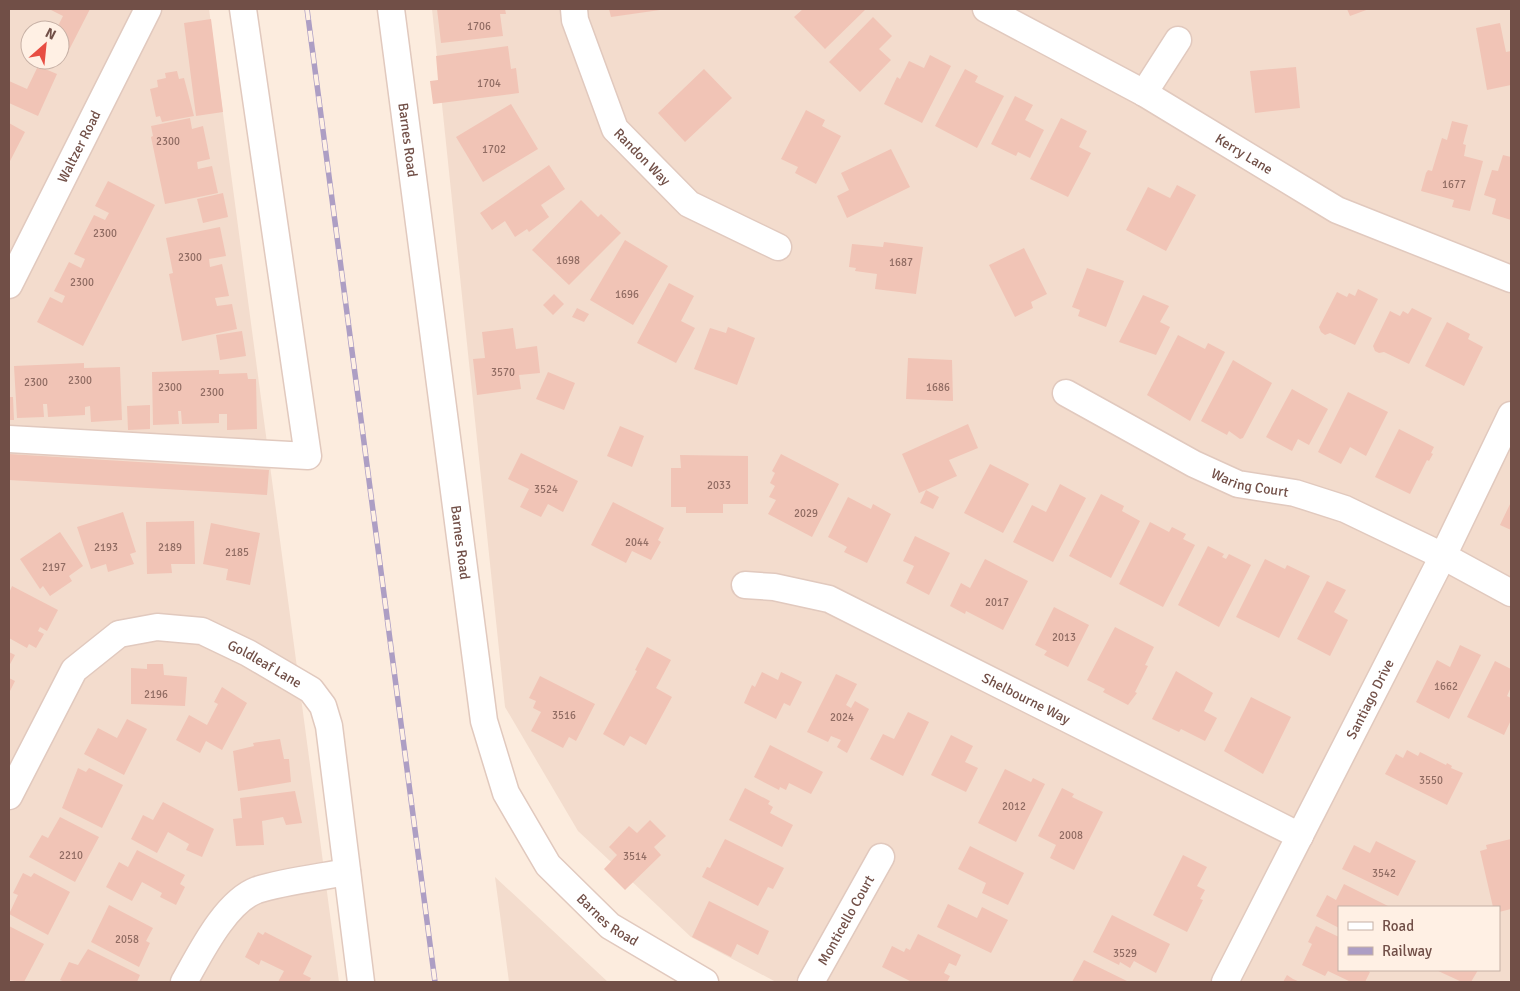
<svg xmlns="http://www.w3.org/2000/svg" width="1520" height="991" viewBox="0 0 1520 991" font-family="Signika,sans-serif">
	<rect width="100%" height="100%" fill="#fcecde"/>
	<path fill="#f3dccd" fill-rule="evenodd" d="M9 9H209L339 982H9ZM30 30H60V60H30Z
		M432 9H1511V982H776L691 937 578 831 505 707ZM1339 907H1499V970H1339Z
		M495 877 608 982H509Z"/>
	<path fill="#f1c4b6" d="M49 9H90L69 50 60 46V30H56L63 16Z
		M437 9H505L506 14H500L503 36 441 43Z
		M609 9H660V10L611 17Z
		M803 9H866L825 49 794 17Z
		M1347 9H1369L1350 16Z
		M873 17 892 36 879 49 891 60 860 92 829 62Z
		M211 19 223 112 196 116 184 23Z
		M1500 23 1506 52 1511 51V85L1487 90 1476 28Z
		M508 46 511 69 516 68 519 93 433 104 430 81 438 80 436 56Z
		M930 55 951 66 922 123 884 104 897 77 900 79 909 61 924 68Z
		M38 66 57 74 38 116 9 103V81L27 89Z
		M1296 67 1300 108 1255 113 1250 71Z
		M704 69 732 98 685 142 658 113Z
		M965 69 978 76 975 82 1004 96 977 148 935 126Z
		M177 71 179 79 184 78 194 116 162 122 160 116 156 117 150 89 158 87 157 80 166 78 165 73Z
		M1015 96 1033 105 1025 120 1044 130 1030 158 1018 152 1016 156 991 144Z
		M511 104 538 149 483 182 456 137Z
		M806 110 825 120 822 126 841 136 816 184 795 173 798 167 781 159Z
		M190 118 192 129 203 126 210 159 197 162 198 169 212 166 218 193 165 204 151 137 153 136 151 126Z
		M1061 118 1087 131 1079 147 1091 153 1068 197 1030 179Z
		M1452 121 1468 125 1463 144 1466 145 1464 156 1483 161 1470 211 1452 207 1454 200 1421 191 1426 173 1428 170 1432 171 1442 138 1447 140Z
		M9 123 25 132 9 163Z
		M891 149 910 187 847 218 837 196 849 190 841 173Z
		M1503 155 1511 157V220L1492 214 1496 199 1484 195 1492 170 1498 171Z
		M549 165 565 189 541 205 549 217 529 232 527 229 515 237 505 221 492 230 480 213Z
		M108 181 155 205 83 346 37 322 50 297 62 303 65 296 54 291 69 262 81 268 85 259 74 254 94 215 105 220 109 213 95 206Z
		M1177 185 1196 195 1166 251 1126 230 1148 187 1170 198Z
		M223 193 228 217 203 223 197 199Z
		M581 200 598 217 601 214 621 233 569 285 532 250Z
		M220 227 226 256 209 259 210 267 222 264 229 296 215 298 217 306 232 304 237 329 182 341 169 274 173 273 166 238Z
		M625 240 668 266 633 325 590 300Z
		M884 242 923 247 916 294 875 289 877 274 855 271 856 268 849 267 852 244 883 247Z
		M1024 248 1047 294 1031 302 1033 308 1015 317 989 265Z
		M1087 268 1124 281 1106 327 1078 316 1080 310 1072 307Z
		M669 283 694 296 681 321 695 328 676 363 637 343Z
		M1358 289 1378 299 1355 345 1330 333 1325 335 1321 332 1319 327 1337 292 1347 297 1349 293 1355 296Z
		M554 294 564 304 553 315 543 305Z
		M1143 295 1169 306 1160 322 1170 327 1156 355 1119 342Z
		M577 308 589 314 584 322 572 317Z
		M1412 308 1432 318 1409 364 1384 352 1379 353 1375 351 1373 346 1390 311 1400 316 1403 311 1408 314Z
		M1447 322 1470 334 1468 339 1483 347 1464 386 1425 366Z
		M728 327 755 338 737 385 694 369 710 328 726 333Z
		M513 328 516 349 537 346 540 373 519 375 521 389 477 395 473 359 485 358 482 332Z
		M242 331 246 356 220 360 216 335Z
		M1178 335 1205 349 1208 343 1225 352 1190 421 1147 395Z
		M908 358 952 360 953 401 906 399Z
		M1233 360 1272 383 1243 438 1240 439 1229 431 1227 435 1201 421Z
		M84 363V368L120 367 122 420 91 422 90 406 85 407V415L48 417 47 404H43L44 417 17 418 14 366Z
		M219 370V374L247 373 248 379H256L257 429 227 430V414H219V423L182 424 181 411H178L179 424 153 425 152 372Z
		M548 372 575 383 564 410 536 399Z
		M1292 389 1328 409 1309 445 1298 439 1292 451 1266 437Z
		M1348 392 1388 412 1366 456 1350 447 1341 464 1318 452Z
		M9 397H13L14 420H9Z
		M150 405V429L128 430 127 406Z
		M968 424 978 448 949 460 957 476 919 493 902 454Z
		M620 426 644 436 632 467 607 456Z
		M1399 429 1434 447 1431 453 1433 454 1429 461 1427 460 1410 494 1375 477Z
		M521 453 578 481 563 512 548 504 541 517 520 507 529 489 508 479Z
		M9 454 269 470 267 495 9 480Z
		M781 454 839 484 812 537 768 514 776 500 769 497 775 486 770 483 775 473 772 471Z
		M680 455 748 456V504H723V513H686V507H671V468H681Z
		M990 464 1029 484 1003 533 964 513Z
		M1060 484 1086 498 1053 562 1013 542 1032 505 1046 512Z
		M926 490 939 497 933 509 920 503Z
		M1101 494 1124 506 1122 511 1140 521 1111 578 1069 556Z
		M848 497 871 509 873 504 891 514 867 563 844 552 847 547 828 537Z
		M613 502 664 528 658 540 661 542 651 560 632 551 626 563 591 545Z
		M1511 502V530L1500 525Z
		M123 512 136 552 130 554 134 564 108 572 106 564 91 569 77 527Z
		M194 521 195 564H171L172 573 147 574 146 522Z
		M1150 522 1169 532 1172 527 1186 534 1183 539 1195 545 1163 607 1119 584Z
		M211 523 260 533 250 585 226 580 228 569 203 564Z
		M60 532 83 566 69 576 72 581 50 596 43 586 40 589 20 559Z
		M915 536 950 553 929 595 906 583 914 566 903 561Z
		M1208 546 1224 554 1222 557 1226 559 1229 554 1251 565 1219 627 1178 605Z
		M985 559 1028 581 1003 630 966 611 965 614 950 606 961 583 970 588Z
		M1265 559 1285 569 1287 565 1310 576 1279 638 1236 617Z
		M1327 581 1346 590 1334 612 1348 620 1330 656 1297 639Z
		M12 586 58 610 47 631 40 627 38 631 44 634 36 648 29 644 27 648 9 638V593Z
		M1054 607 1089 625 1068 667 1044 655 1047 651 1035 645Z
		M1115 627 1154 647 1145 665 1148 666 1135 692 1137 693 1128 705 1103 692 1105 689 1087 680Z
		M1460 645 1481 655 1449 719 1416 702 1437 660 1450 667Z
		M647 647 671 660 656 688 672 697 646 745 630 736 624 746 603 734 637 671 635 670Z
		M9 652 15 655 9 666Z
		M1495 661 1511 669V687L1507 696 1511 698V720L1504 735 1467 717Z
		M147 664H163L164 675 187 677 185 706 131 704V668L147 669Z
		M1176 671 1213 693 1204 711 1217 718 1205 741 1181 729 1179 732 1152 719Z
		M762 672 778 680 781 672 802 682 790 706 784 703 776 719 744 703 752 685 755 687Z
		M836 674 857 684 846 705 851 708 855 701 869 709 847 753 837 747 841 740 831 736 828 742 807 732Z
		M540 676 595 704 576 741 569 737 563 748 531 731 541 712 533 708 536 701 529 698Z
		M9 678 15 681 9 693Z
		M222 687 247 703 222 750 206 741 200 753 176 740 189 715 207 725 218 704 214 702Z
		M1251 697 1291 717 1263 774 1224 751Z
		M908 712 929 722 903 776 870 759 883 734 894 739Z
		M127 719 147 729 124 775 84 754 98 728 117 738Z
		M951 735 973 746 965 762 978 768 966 792 931 775Z
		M280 739 284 759H289L291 782 238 791 233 751 254 746 253 743Z
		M770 745 823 772 811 794 789 783 786 790 780 787 779 790 754 777Z
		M1407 750 1418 756 1420 752 1446 765 1447 763 1452 766 1451 768 1463 773 1447 805 1385 774 1396 754 1403 758Z
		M78 768 86 772 89 768 123 785 102 828 62 808Z
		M1005 769 1031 782 1033 778 1045 784 1016 842 978 823Z
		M745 788 770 801 768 804 773 807 770 813 793 825 782 847 729 820Z
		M1062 788 1074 794 1072 797 1103 812 1074 870 1050 858 1056 845 1038 836Z
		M295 791 302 823 286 825 283 817 262 821 264 845 236 846 233 819 242 818 240 798Z
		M163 802 214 829 202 857 186 850 189 844 168 832 157 853 131 839 143 815 153 820Z
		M60 817 99 837 75 882 29 857 42 835 48 838Z
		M650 820 666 836 654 847 661 855 625 890 604 869 617 855 609 847 629 826 637 833Z
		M725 839 784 868 773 889 768 887 758 906 702 877 707 867 710 868Z
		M1511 839V909L1499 912V907H1493L1480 851 1487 849 1486 845Z
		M1376 841 1416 861 1398 896 1342 869 1354 845 1370 853Z
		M970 846 1024 873 1008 905 982 893 986 883 958 869Z
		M137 850 185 875 180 884 185 887 176 905 160 897 162 893 142 882 132 901 106 887 119 862 128 867Z
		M1183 855 1207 867 1197 886 1205 890 1200 899 1203 900 1187 932 1153 915Z
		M23 873 31 877 34 873 70 892 48 935 9 914 18 895 13 893Z
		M1344 884 1390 907H1339V928L1316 916 1327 895 1336 900Z
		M709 901 769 931 758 955 737 944 731 957 692 937Z
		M948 904 977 918 982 907 1008 920 991 953 937 927Z
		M109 905 153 928 146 941 150 943 139 967 91 942Z
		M1112 915 1170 944 1156 973 1134 961 1130 968 1120 962 1119 965 1093 952Z
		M9 926 44 944 24 982 9 980Z
		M1316 926 1339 937V970H1367L1370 972 1365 982H1351L1328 971 1325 976 1302 965 1312 944 1308 942Z
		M258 932 263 935 265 932 312 956 303 974 311 978 309 982H278L284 971 261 960 259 965 245 957Z
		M918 934 961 955 956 966 949 963 944 973 950 976 947 982H912L882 967 892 946 904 952 906 948 910 950Z
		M88 949 140 975 137 982H65L60 980 69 962 78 965Z
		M1084 960 1129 982H1072Z
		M1436 970H1478L1471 982H1462Z
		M1287 975 1293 979 1300 982H1283Z"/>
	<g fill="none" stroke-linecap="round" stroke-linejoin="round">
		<g stroke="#e1c9be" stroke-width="29">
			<g id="minor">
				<path id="s1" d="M391 9 484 721 506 793 548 865 610 926 705 982"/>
				<path id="s2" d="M574 9 575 20 615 129 689 204 778 247"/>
				<path id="s3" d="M986 9 1144 93 1337 210 1511 279"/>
				<path d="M1144 93 1178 40"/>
				<path id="s4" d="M9 285 148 9"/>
				<path id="s5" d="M1066 393 1194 464 1238 484 1295 493 1345 509 1443 556 1511 593"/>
				<path d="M9 439 308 456 243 9"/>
				<path id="s6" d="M745 585 774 587 829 599 1300 836"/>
				<path id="s7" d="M9 796 74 670 119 634 157 627 202 631 248 653 311 690 323 706 329 726 361 982"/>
				<path d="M184 982C200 954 225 902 257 890 281 882 321 877 347 872"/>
				<path id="s8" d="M811 982 881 857"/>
				<path id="s9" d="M1225 982 1443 556 1511 415"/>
			</g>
		</g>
		<use href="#minor" stroke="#fff" stroke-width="26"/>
		<g stroke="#ad9ec4" stroke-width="5.5">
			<path id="rail" d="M307 9 435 982"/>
		</g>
		<use href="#rail" stroke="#fff0e4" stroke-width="4" stroke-dasharray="11" stroke-linecap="butt"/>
	</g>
	<g text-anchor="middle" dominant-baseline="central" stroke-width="4" stroke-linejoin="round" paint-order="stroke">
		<g font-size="11" fill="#916c63">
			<text x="479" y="26">1706</text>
			<text x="489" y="83">1704</text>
			<text x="168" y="141">2300</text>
			<text x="494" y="149">1702</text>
			<text x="1454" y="184">1677</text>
			<text x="105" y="233">2300</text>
			<text x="190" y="257">2300</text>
			<text x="568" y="260">1698</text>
			<text x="901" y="262">1687</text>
			<text x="82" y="282">2300</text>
			<text x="627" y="294">1696</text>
			<text x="503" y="372">3570</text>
			<text x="80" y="380">2300</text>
			<text x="36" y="382">2300</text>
			<text x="170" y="387">2300</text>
			<text x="938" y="387">1686</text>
			<text x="212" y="392">2300</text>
			<text x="719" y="485">2033</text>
			<text x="546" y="489">3524</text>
			<text x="806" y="513">2029</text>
			<text x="637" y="542">2044</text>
			<text x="106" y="547">2193</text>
			<text x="170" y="547">2189</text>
			<text x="237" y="552">2185</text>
			<text x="54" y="567">2197</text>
			<text x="997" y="602">2017</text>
			<text x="1064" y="637">2013</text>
			<text x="1446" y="686">1662</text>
			<text x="156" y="694">2196</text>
			<text x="564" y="715">3516</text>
			<text x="842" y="717">2024</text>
			<text x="1431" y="780">3550</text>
			<text x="1014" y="806">2012</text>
			<text x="1071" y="835">2008</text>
			<text x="71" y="855">2210</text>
			<text x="635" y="856">3514</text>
			<text x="1384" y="873">3542</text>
			<text x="127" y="939">2058</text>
			<text x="1125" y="953">3529</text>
		</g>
		<g font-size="14" fill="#714f47" stroke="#fff0e4">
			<text stroke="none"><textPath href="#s1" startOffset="132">Barnes Road</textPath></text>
			<text stroke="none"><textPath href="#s4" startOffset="155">Waltzer Road</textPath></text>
			<text stroke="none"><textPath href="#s3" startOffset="296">Kerry Lane</textPath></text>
			<text stroke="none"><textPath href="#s2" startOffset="166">Randon Way</textPath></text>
			<text stroke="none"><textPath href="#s5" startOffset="206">Waring Court</textPath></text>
			<text stroke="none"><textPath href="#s1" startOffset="538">Barnes Road</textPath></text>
			<text stroke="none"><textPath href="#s7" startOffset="354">Goldleaf Lane</textPath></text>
			<text stroke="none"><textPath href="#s6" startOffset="306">Shelbourne Way</textPath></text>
			<text stroke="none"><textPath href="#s9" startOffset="318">Santiago Drive</textPath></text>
			<text stroke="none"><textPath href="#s1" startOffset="958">Barnes Road</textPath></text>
			<text stroke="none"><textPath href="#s8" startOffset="71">Monticello Court</textPath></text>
		</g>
	</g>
	<rect width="1520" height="991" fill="none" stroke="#714f47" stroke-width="20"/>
	<rect x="1338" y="906" width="162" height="65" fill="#fff0e4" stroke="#c6b0a5"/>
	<rect x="1348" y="922" width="25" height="8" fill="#ffffff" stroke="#c6b0a5"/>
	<text x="1382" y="931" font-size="15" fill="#714f47">Road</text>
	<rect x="1348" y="947" width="25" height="8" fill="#ad9ec4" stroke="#c6b0a5"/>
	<text x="1382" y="956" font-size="15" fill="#714f47">Railway</text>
	<g transform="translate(45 45) rotate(27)"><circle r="24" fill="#fff0e4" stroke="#c6b0a5"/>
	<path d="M0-4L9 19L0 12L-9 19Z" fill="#e74d42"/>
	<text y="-8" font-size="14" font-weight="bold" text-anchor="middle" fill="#714f47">N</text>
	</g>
</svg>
